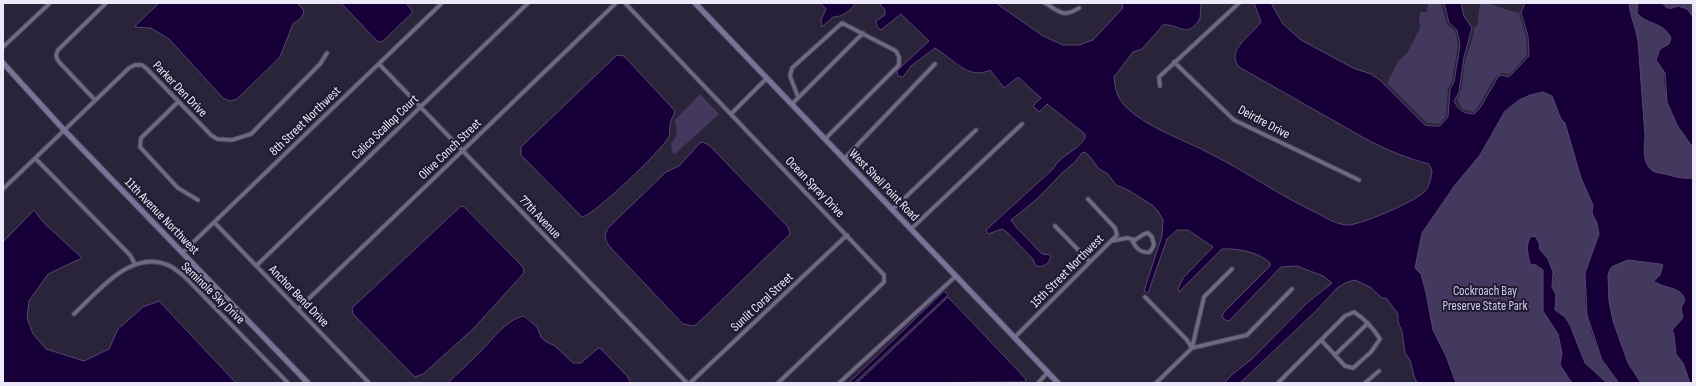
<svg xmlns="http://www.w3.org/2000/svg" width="1696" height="386" viewBox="0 0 1696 386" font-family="'Sofia Sans Condensed',sans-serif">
	<rect width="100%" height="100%" fill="#29243a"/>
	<path fill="#43395e" d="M1428 3H1441L1447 24 1455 31 1458 45 1452 82 1448 89 1446 116 1440 124 1427 123 1387 83 1398 61 1407 53 1420 28 1419 17 1420 12H1427Z
		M1480 3C1494 3 1505 10 1519 13L1526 36 1527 55 1511 73 1508 74 1502 73C1488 81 1485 101 1474 112L1462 109 1457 100C1464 88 1462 72 1466 58 1469 47 1474 38 1474 27H1477Z
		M1629 3H1638L1637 13C1649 20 1665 25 1671 38L1669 44 1664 47V81L1666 93 1677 125 1693 148V178C1683 179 1675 177 1665 174 1661 173 1657 173 1653 171 1642 164 1644 147 1645 136L1638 41C1636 28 1630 16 1629 3Z
		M1662 3H1693V17C1689 10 1685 8 1678 6 1671 9 1667 10 1662 3Z
		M1543 92 1552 96 1561 119 1565 123 1581 178 1593 205 1592 213 1597 223 1599 234 1585 273V303L1591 332 1602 360 1619 383H1607L1585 363 1570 325 1565 317 1555 310 1556 295 1552 287 1554 278 1545 254 1540 250 1539 243 1527 248 1530 264 1536 265 1543 270V311L1558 334 1562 353 1560 365 1572 383H1456L1446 356 1432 330 1426 293 1421 274 1415 268 1422 233 1455 185 1480 155 1502 115 1519 100 1530 95Z
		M700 94 719 114 675 154 672 152 671 144 677 135 675 120Z
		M1634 259 1663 265 1660 275 1654 281 1658 284 1671 287 1684 296 1685 300 1681 308 1683 319 1672 330 1680 359 1683 362 1690 383H1641C1637 376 1632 369 1628 362 1619 344 1599 289 1609 270 1613 264 1628 260 1634 259Z"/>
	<path fill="#160037" stroke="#564671" d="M159 3H297L304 10 302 17 293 24 280 57 237 99 230 101 223 98 169 39 151 28 135 27 136 25Z
		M341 3H406L413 12 383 41 378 42Z
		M820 3H856C850 11 843 17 833 17L822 27 821 20 826 9Z
		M879 3H996L1043 36 1063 45H1079L1093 40 1122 9 1123 3H1201L1200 19C1186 40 1179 23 1163 25L1142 49 1133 52 1114 77C1115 89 1117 98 1126 107 1149 129 1183 139 1211 154 1247 172 1280 196 1317 213 1326 218 1338 225 1348 225 1360 225 1414 202 1423 193 1429 188 1431 179 1432 171L1429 164C1406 158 1387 150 1366 139L1239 67C1225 50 1252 35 1261 22L1254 3H1271L1283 24 1301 40 1353 68 1371 74 1381 81 1425 125 1432 126H1440L1448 117 1450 89 1454 82 1460 45 1457 30 1449 23 1444 3H1461L1464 16 1472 28 1464 57 1459 92 1454 101C1459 111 1463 113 1474 114L1480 108 1498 77 1502 75 1508 77 1512 74 1529 56 1528 36 1521 13 1525 3H1629C1630 16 1636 28 1638 41L1645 136C1644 147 1642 164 1653 171 1657 173 1661 173 1665 174 1675 177 1683 179 1693 178V383H1690L1683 363 1676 354 1674 335 1672 330 1683 318 1681 308 1685 300C1682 286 1663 289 1654 281L1660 275 1663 265 1660 264 1628 260 1613 266 1610 269 1608 275 1609 301 1613 321 1628 363 1641 383H1619L1602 360 1587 315 1585 273 1599 234 1597 223 1592 213 1593 205 1581 178 1565 123 1561 119 1552 96 1543 92 1530 95 1519 100 1505 111 1480 155 1455 185 1422 233 1415 268 1421 274 1426 293 1433 330 1446 356 1456 383H1417L1414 376 1410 360 1405 353 1402 331 1398 322V314L1386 298H1382L1370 287 1355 280 1347 282 1337 288 1317 310 1240 383H1224L1234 373 1251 360 1307 303 1332 283 1323 276 1297 266 1281 267 1229 321 1225 320 1222 316 1225 311 1270 266V263C1260 252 1236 248 1222 249L1179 292 1178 289 1183 278 1213 247 1188 230H1177L1167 239 1148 293 1144 291 1162 236 1163 220 1158 211 1152 205 1128 190 1116 185 1108 174 1099 169 1091 158 1085 152 1082 153 1075 162 1062 173 1037 199 1011 220 1016 227 1042 254 1051 255C1050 263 1044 268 1036 266L1033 259 1007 232 1002 229 988 234 986 230 1053 169C1060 155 1078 151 1085 138V134L1047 104 1039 112 1033 106 1041 98 1018 77 1004 88 990 70C969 81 952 58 935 48L911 66 903 77 898 76 897 71 900 68 929 41 901 14 881 30 877 27 876 21 885 15V10Z
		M1638 3H1662C1667 10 1671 9 1678 6L1687 9 1693 17V148L1677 125 1667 102 1665 73 1656 60 1660 49 1669 44 1671 38C1663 21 1648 26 1637 13Z
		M617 55 624 56 675 111C674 116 670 120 670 125 669 130 671 133 668 138 662 150 593 216 582 217L521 155V147Z
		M702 142 709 145 788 227 790 234 697 324 693 326 683 324 610 247C604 239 604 234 609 227L666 172 679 166 699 144Z
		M461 206 464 207 523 267 524 273 473 329 423 374 415 377 353 314 352 308Z
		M34 210 43 222 82 258 48 274 29 301 27 318 33 334 46 349 84 361 109 349 118 329 143 307 159 301 236 383H3V242Z
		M1531 236 1536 237 1539 243 1540 250 1548 259 1553 272 1552 287 1556 295 1555 310 1565 317 1570 325 1585 363 1607 383H1572L1560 365 1562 353 1558 334 1543 311V270L1536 265 1530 264C1528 254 1525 245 1531 236Z
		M944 291 948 295 854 383H849Z
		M948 297 1025 378 1026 382 857 383Z
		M524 316 537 327 541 337 545 341 555 346 573 363H581L597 349 600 348 627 376 631 383H448C457 374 467 365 477 355 489 344 507 318 524 316Z"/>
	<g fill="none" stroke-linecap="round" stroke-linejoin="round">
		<g stroke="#464255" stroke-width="5.5">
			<path id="street" d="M625 3 884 275V282L880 286 778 383
				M1045 3C1060 12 1063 18 1079 8
				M3 47 50 3
				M1174 62 1234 120 1359 180
				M379 64 687 383
				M1160 86 1159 77 1239 3
				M798 97 790 76 792 68 842 23 896 51 899 57V65L825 139
				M95 100 60 63C56 58 55 56 58 50L106 3
				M178 102 141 138 140 147 178 188 198 200
				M792 104 863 33
				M731 114 767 78
				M35 158 130 255 135 264
				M844 159 935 64
				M3 189 129 68 135 65H142L147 69 211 135 217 139 232 140 251 134 320 64 327 53
				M892 210 976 130
				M214 222 369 383
				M1055 226 1090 262
				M911 229 1022 124
				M1111 241 1127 238 1135 240 1144 234 1148 233 1152 237 1154 245 1150 252C1141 254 1135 247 1132 240
				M182 253 442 3
				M256 266 528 3
				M1145 297 1187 340 1192 348
				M298 309 616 3
				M74 314C99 291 133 246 172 267 176 270 180 273 184 276L288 383
				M1015 337 1117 235 1115 228 1088 199
				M1192 348 1247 335 1292 289
				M1192 348 1204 297 1232 269
				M1335 355 1368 323
				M690 383 847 235
				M839 383 956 276
				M1038 383 1048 372
				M1156 383 1192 348
				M1278 383 1345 316 1354 312C1365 319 1373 328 1380 339L1371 352 1353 368 1345 366 1322 341
				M1365 383 1379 371"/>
		</g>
		<g stroke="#464255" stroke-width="7">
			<path id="secondary" d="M695 3 1058 383
				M3 63 64 130 308 383"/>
		</g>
		<use href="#street" stroke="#6f6a84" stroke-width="3.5"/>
		<use href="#secondary" stroke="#7a7297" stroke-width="5"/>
	</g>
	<g text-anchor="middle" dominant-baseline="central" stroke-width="4" stroke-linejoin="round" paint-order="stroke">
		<g font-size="13" fill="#ece9f8" stroke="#201a30">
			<text transform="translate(180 89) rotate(46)">Parker Den Drive</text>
			<text transform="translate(305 121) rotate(-44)">8th Street Northwest</text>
			<text transform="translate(1264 122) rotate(28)">Deirdre Drive</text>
			<text transform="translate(385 127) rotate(-44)">Calico Scallop Court</text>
			<text transform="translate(450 149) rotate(-44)">Olive Conch Street</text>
			<text transform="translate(884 185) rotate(46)">West Shell Point Road</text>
			<text transform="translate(815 187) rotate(46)">Ocean Spray Drive</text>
			<text transform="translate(162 216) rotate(46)">11th Avenue Northwest</text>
			<text transform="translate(540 217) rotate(46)">77th Avenue</text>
			<text transform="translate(1067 271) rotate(-45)">15th Street Northwest</text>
			<text transform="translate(213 293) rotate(44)">Seminole Sky Drive</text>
			<text transform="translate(299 296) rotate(46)">Anchor Bend Drive</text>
			<text transform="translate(762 302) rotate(-43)">Sunlit Coral Street</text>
		</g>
		<g font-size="13" fill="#d3cbf1" stroke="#201a30">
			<text x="1485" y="291">Cockroach Bay<tspan x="1485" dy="15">Preserve State Park</tspan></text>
		</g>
	</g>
	<rect width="1696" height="386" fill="none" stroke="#ece9f8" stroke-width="8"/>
</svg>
